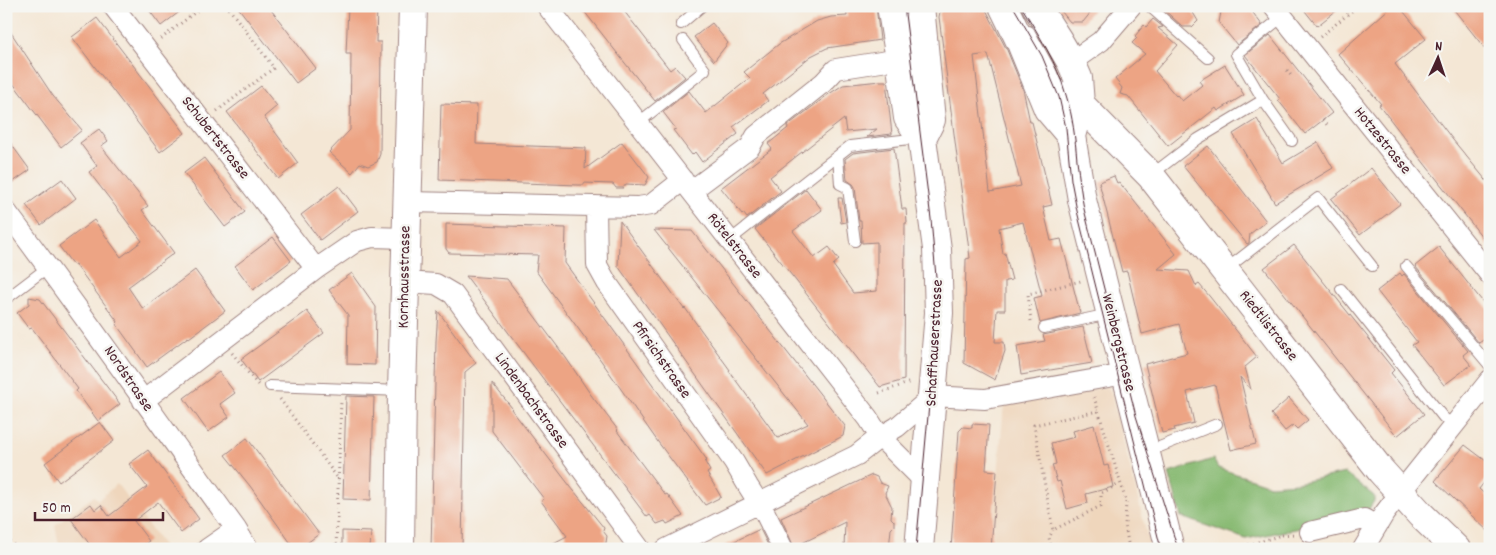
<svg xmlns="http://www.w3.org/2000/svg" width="1496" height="555" viewBox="0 0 1496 555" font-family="Dekko,sans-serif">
	<rect width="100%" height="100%" fill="#f6f6f2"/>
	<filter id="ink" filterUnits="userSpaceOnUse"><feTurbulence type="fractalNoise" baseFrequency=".02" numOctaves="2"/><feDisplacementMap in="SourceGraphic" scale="10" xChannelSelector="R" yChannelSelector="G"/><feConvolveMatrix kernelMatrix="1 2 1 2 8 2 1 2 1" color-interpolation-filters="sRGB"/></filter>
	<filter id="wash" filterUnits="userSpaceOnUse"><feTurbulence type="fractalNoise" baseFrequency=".0096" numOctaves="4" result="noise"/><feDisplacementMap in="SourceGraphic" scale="20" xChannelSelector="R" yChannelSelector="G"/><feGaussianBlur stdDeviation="1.12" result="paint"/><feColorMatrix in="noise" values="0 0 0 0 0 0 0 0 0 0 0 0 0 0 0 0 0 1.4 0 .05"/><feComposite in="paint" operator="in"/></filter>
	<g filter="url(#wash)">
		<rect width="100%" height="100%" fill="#f4e7d5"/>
		<path fill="#efd6bc" d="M1108 387 1111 392 1150 547 1141 549H992L1004 402Z
			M117 484 166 549H60L55 525 94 496 98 500Z"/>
		<path fill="#8abb74" stroke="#6a6d50" d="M1213 459 1218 468 1270 485 1297 483 1345 473 1374 496V501L1365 515 1246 539 1181 517 1169 473Z"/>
		<g id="blocks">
			<path fill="#eda484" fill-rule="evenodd" d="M146 6H187L161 26Z
				M237 6H268L316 68 296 83Z
				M348 6H377L376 42H381L380 154 377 162 368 166 360 163 352 173 329 152 350 130 351 54H346Z
				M580 6H620L670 70 675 66 685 77 655 101Z
				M846 6H876L880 40 827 48 811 56 763 94 768 101 733 127 738 134 702 162 695 152 692 155 673 130 676 129 663 112 689 91 706 113 750 78 744 72 779 44 817 21 831 17 847 16Z
				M941 6H984L1007 50 1023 89 1030 122H1032L1045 175 1052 205 1043 207 1051 241 1061 239 1080 313 1040 323 1034 298 1042 296 1023 222 999 228 1003 254 1005 253 1012 280 1005 281V310H997L995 342H1004L1005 351 995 380 964 363 966 259 970 258 939 17ZM988 54 1021 186 990 192 974 56Z
				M1057 6H1096L1083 22H1070Z
				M1164 6H1189L1198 21 1192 27H1183L1162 8Z
				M1222 6H1248L1262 25 1237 45 1219 23Z
				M1301 6H1342L1317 26Z
				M1392 6H1399L1426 39 1395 64 1453 140 1490 185V247L1424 163 1379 105 1381 104 1338 54Z
				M1451 6H1482L1490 15V55Z
				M97 18 185 133 160 152 72 37Z
				M1153 19 1163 27 1158 28 1178 45 1155 71 1176 96 1177 95 1182 101 1202 85 1199 81 1225 65 1244 95 1218 111 1216 108 1168 146 1128 96 1120 94 1122 88 1115 79 1145 54 1132 43 1137 38 1135 36 1144 25 1146 27Z
				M712 23 728 43 714 61 694 37Z
				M6 25 53 96 82 130 61 147 6 74Z
				M1270 35 1332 113 1305 134 1278 100 1280 99 1245 55Z
				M880 81H886L892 134 867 137 877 129 846 132 844 119 770 177 781 191 747 218 743 213 742 214 721 188 772 149 768 144 788 128 787 126 829 94 843 85Z
				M261 86 277 106 264 117 298 163 278 179 227 112Z
				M441 104 477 105 476 144 586 148 585 169 622 142 649 177 645 185 626 184 623 188H616L613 184 584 183V185H578L439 180Z
				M1257 119 1283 163 1318 142 1333 168 1275 203 1233 134Z
				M99 129 108 141 101 146 148 206 142 210 174 253 128 287 143 309 195 270 225 311 189 338 188 337 147 367 116 324 118 322 75 264 73 265 59 246 94 220 121 257 142 241 89 172 97 166 80 143Z
				M6 137 30 170 6 187Z
				M1208 146 1266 221 1250 234 1249 243 1247 244 1183 166Z
				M894 148 902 209H906L907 223H905L904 380 880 387 755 229 806 189 822 210 793 231 814 258 829 247 839 260 833 265 853 293 877 291V242L862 243 861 221H859L855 187 853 184 847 180 845 159 853 153Z
				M204 158 245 212 225 227 184 173Z
				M1371 168 1400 204 1360 235 1331 199Z
				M1114 176 1117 183 1119 182 1176 254 1158 269 1189 271 1196 286 1199 284 1210 297 1257 357 1245 367 1251 390 1240 377 1256 444 1231 450 1215 385 1187 392 1194 423 1174 428 1175 430 1162 433 1145 364 1187 353 1179 324 1142 334 1127 271 1122 272 1099 182Z
				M62 179 76 198 41 225 26 205Z
				M339 186 358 211 320 240 301 215Z
				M838 198H842L846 222 841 223Z
				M620 221 684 309 685 308 730 370 729 371 778 438 808 424 654 230 692 231 845 426 843 436 767 475 618 266Z
				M446 224 566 228 565 263 707 460 705 462 710 471 707 473 721 497 705 505 658 442 588 342 536 271 538 255 449 253 446 249Z
				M273 237 291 261 253 290 235 266Z
				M1294 245 1394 370 1391 373 1424 414 1397 436 1264 268Z
				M1439 247 1490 311V335L1479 343 1415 266Z
				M352 273 376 307 375 365 347 364 348 315 329 290Z
				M1400 273 1402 276 1404 274 1468 351 1463 355 1471 365 1444 385 1412 345 1417 342 1377 291Z
				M466 276 507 279 566 358 591 395 618 430 617 431 665 495 667 494 683 516 667 524 665 521 657 524 650 515 647 517Z
				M29 297 40 299 120 404 98 421 76 391 78 389 32 328 29 329 17 313 29 304Z
				M307 311 324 333 258 382 241 359Z
				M438 311 476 363 465 372 462 549H431L436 341Z
				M1083 327 1092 363 1021 375 1017 346 1045 341 1043 335Z
				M219 372 235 393 220 404 229 417 208 432 184 398Z
				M492 383 512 408 511 409 570 486 604 528 603 531 607 536 605 549H542L567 536 541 501 544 499 492 431Z
				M346 396 374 397 371 500 343 499Z
				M1289 398 1308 420 1297 429 1293 425 1285 431 1271 414Z
				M100 422 114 441 59 482 45 463Z
				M972 424 989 425 986 470 997 471 991 549H951L959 431 963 427 972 428Z
				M1094 425 1104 466 1108 465 1113 487 1086 494 1088 503 1067 509 1060 481 1057 482 1052 465 1056 464 1051 443 1075 437 1073 431Z
				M247 438 319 534 299 549H295L250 486 225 455Z
				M1465 445 1490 464V475L1479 489 1490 499V533L1435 481Z
				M148 450 199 519 181 533 158 502 134 521 149 541 138 549H93L71 519 91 504 95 510 101 505 109 516 147 487 129 464Z
				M872 475 877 477 880 483 888 486 885 493 892 507 891 518 894 521V526L891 529 889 549H844L845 522 794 547 781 518Z
				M760 529 770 549H718L754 532Z
				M342 531 371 532 370 549H342Z"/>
		</g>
	</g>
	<g filter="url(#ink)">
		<use href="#blocks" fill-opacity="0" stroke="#9f8380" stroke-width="1"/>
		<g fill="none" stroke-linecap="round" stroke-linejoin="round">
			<g stroke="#9f8380" stroke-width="12">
				<path id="lane" d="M1149 6 1208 58
					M1282 17 1236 54 1263 100 1292 141
					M681 24 702 6
					M1029 31 1051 71 1058 87
					M638 123 705 70 683 40
					M838 156 840 184 848 188 855 241
					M1151 175 1198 139 1263 100
					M730 240 850 146 919 138
					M1406 266 1490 366
					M1225 270 1318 198 1372 266
					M1341 289 1443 417 1453 426
					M6 299 48 267
					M1044 328 1109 314
					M270 386 401 391
					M1147 452 1217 424"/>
			</g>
			<g stroke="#9f8380" stroke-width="22">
				<path id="street" d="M113 6 316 269
					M547 6 868 418 880 437 925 482
					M1274 6 1490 275
					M1071 62 1101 41 1131 6
					M691 191 750 147 756 136 824 82 836 69 900 59
					M407 202 638 207 651 205 683 180
					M596 206 597 265 607 283 734 462 748 486 765 513 783 549
					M6 211C85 316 159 423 236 529L248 549
					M405 282 436 284 453 294 640 549
					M143 401 316 269 357 241 372 237 406 238
					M1310 532 1364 519 1377 526
					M207 549 236 529
					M666 549 857 455 880 437 897 427 933 396 985 399 1125 374
					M1363 549 1384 514 1400 493 1490 380"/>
			</g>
			<g stroke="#9f8380" stroke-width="30">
				<path id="secondary" d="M891 6 900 59 908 118 922 138 937 249 939 313 919 549
					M920 6 931 120 922 138
					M1003 6 1021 43 1048 109 1071 136
					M1036 6 1058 40 1071 62 1078 78 1080 104 1071 136 1082 200 1170 549
					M1036 80 1061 97 1080 104 1151 176 1381 471 1421 515 1456 549
					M400 549 402 391 413 6"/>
			</g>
			<path stroke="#9f8380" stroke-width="3" stroke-dasharray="1 4" stroke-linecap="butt" d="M1320 37 1353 10 1350 6
				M161 39 203 6
				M1287 70 1292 77
				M217 111 274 68 227 6
				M1323 120 1327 125
				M1031 321 1028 294 1081 281
				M232 353 258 385
				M879 393 911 382
				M1094 397 1126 501 1125 525 1129 549
				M280 399 339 480
				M1098 411 1034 425 1053 530 1101 506V493L1120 484
				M6 537 17 549
				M336 549 341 400
				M1052 549 1049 538 1053 530
				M1234 549 1282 535 1294 534"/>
			<use href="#lane" stroke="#fff" stroke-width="10"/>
			<use href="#street" stroke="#fff" stroke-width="20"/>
			<use href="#secondary" stroke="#fff" stroke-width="28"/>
			<path stroke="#4a1f2b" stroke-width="1" d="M904 6 931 219 936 277V314L933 360 916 549
				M1013 6 1042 56 1059 97 1066 128 1071 180 1077 211 1161 549
				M1021 6C1039 35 1057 63 1066 95 1073 117 1075 138 1077 160 1079 177 1081 193 1084 209L1136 416 1178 549"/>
		</g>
	</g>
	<g text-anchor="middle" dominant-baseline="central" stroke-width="5" stroke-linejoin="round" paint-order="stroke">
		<g font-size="16" fill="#4a1f2b" stroke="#f6f6f2">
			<text transform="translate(215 138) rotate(52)">Schubertstrasse</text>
			<text transform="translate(1382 141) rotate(51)">Hotzestrasse</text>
			<text transform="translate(734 246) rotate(52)">Rötelstrasse</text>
			<text transform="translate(405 277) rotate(-89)">Kornhausstrasse</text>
			<text transform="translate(1268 326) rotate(52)">Riedtlistrasse</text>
			<text transform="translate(935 343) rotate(-87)">Schaffhauserstrasse</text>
			<text transform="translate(1118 343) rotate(76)">Weinbergstrasse</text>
			<text transform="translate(661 360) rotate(55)">Pfirsichstrasse</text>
			<text transform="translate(128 379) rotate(56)">Nordstrasse</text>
			<text transform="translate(531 401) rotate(54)">Lindenbachstrasse</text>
		</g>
	</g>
	<rect width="1496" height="555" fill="none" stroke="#f6f6f2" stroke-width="25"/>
	<g transform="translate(1438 58) rotate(3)" stroke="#f6f6f2" stroke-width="4" paint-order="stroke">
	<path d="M0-4L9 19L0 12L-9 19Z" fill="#4a1f2b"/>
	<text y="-8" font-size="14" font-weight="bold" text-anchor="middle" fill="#4a1f2b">N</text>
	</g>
	<path d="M35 512v8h128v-8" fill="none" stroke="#4a1f2b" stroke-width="2.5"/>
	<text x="42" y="512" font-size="15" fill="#4a1f2b" stroke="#f6f6f2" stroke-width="4" paint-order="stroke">50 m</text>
</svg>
